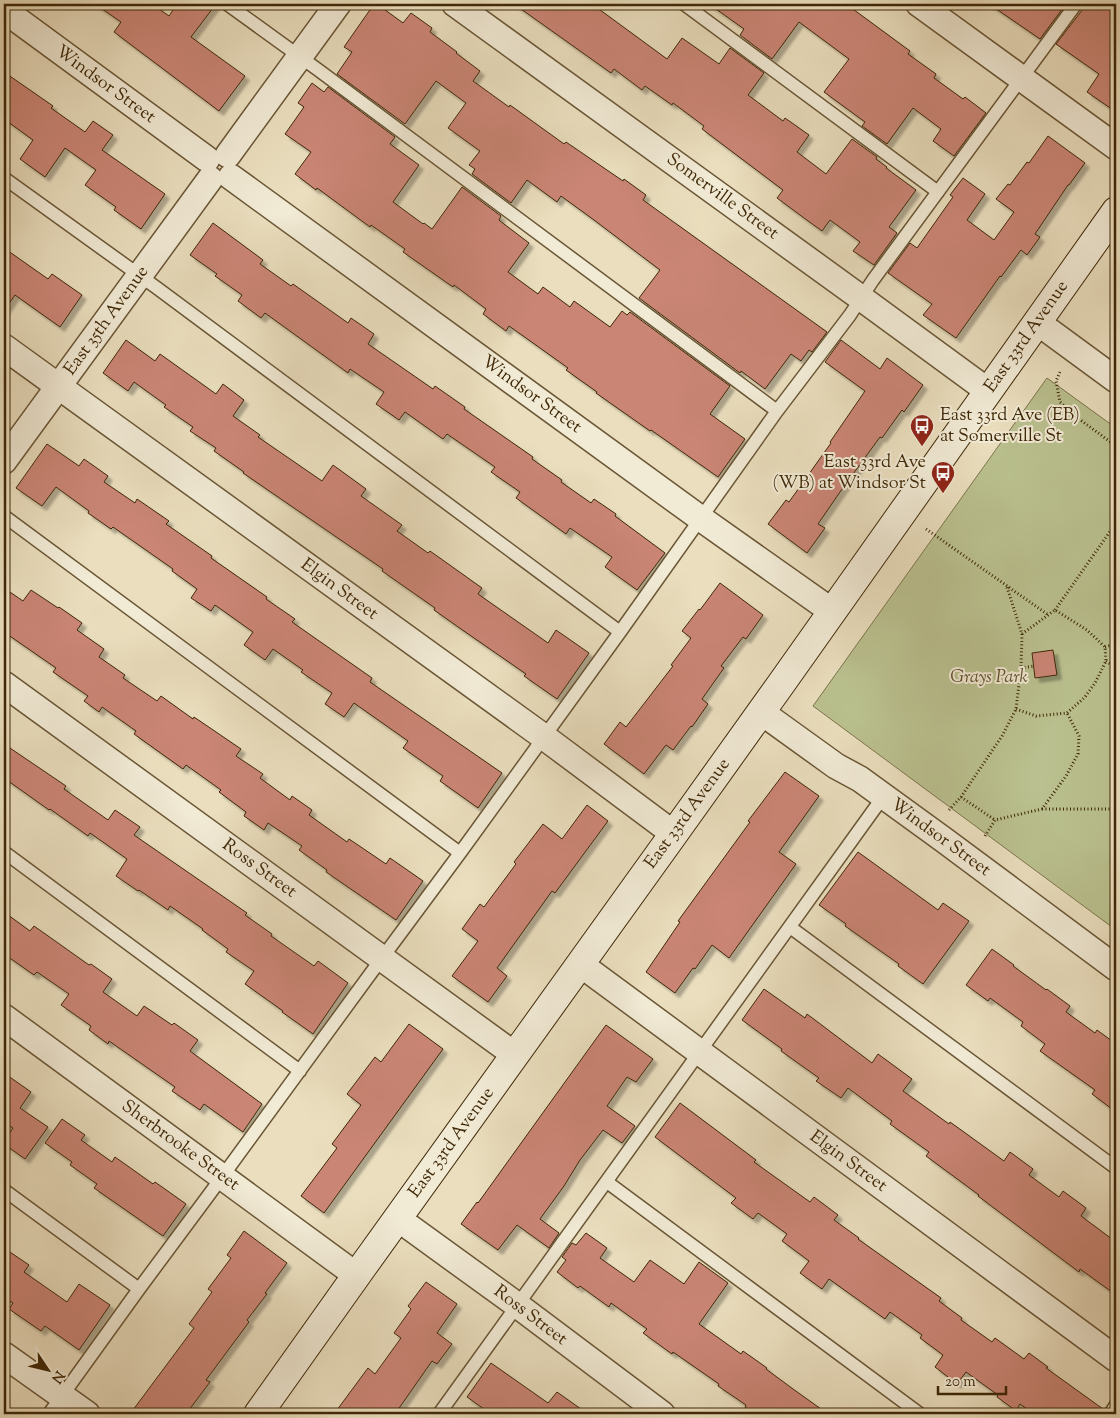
<svg xmlns="http://www.w3.org/2000/svg" width="1120" height="1418" viewBox="0 0 1120 1418" font-family="'Sorts Mill Goudy',serif">
	<defs>
		<filter id="shadow"><feDropShadow dx="4.5" dy="4.5" stdDeviation="1" flood-color="#0004"/></filter>
	</defs>
	<rect width="100%" height="100%" fill="#eadebe"/>
	<filter id="stains"><feTurbulence type="fractalNoise" baseFrequency=".004" numOctaves="4"/><feColorMatrix values="0 0 0 0 .2 0 0 0 0 .09 0 0 0 0 .02 0 0 0 .5 -.17"/></filter>
	<radialGradient id="worn" r=".72"><stop offset=".6" stop-color="#630" stop-opacity="0"/><stop offset="1" stop-color="#630" stop-opacity=".3"/></radialGradient>
	<path fill="#bac08f" stroke="#7c744b" d="M1047 378 1116 428V930L813 706Z"/>
	<path fill="#ca8575" stroke="#3f2807" filter="url(#shadow)" d="M95 4H152L169 16 177 4H216L191 37 245 76 219 111 114 32 121 22Z
		M374 4H377L403 23 411 13 432 28 430 32 457 52 456 53 480 71 473 81 509 107 510 105 564 144 566 142 623 181 624 179 646 195 643 200 827 332 812 352 809 350 801 361 791 354 765 389 741 371 740 373 639 298 660 270 594 220 561 196 557 202 527 180 511 203 472 174 475 169 469 165 480 151 448 128 466 103 436 81 405 124 337 74 352 52 344 47Z
		M514 4H592L667 59 682 38 719 64 730 48 764 73 748 95 783 121 785 118 809 135 797 152 826 174 852 139 877 157 876 159 887 167 886 168 916 190 889 227 897 233 874 265 853 251 860 242 830 220 822 231 804 218 777 198 783 190 702 129 704 126 673 103 672 105 645 86 642 90 614 69 611 73Z
		M709 4H846L910 51 908 54 936 74 934 78 963 99 965 97 986 113 954 156 933 141 941 129 913 108 887 144 862 126 865 122 824 92 849 59 799 22 772 59 740 35 744 29Z
		M989 4H1066L1040 39Z
		M1084 4H1116V112L1087 92 1099 74 1056 44 1083 9Z
		M4 72 53 106 51 108 85 132 93 121 113 135 102 150 165 194 141 229 114 210 116 207 85 185 96 170 65 148 45 177 20 159 33 140 4 119Z
		M312 83 324 92 328 87 395 137 390 144 419 165 393 202 423 224 424 223 432 229 462 187 501 216 499 220 500 221 529 243 508 272 538 294 543 287 570 307 574 301 610 327 622 311 627 315 630 312 730 386 710 414 745 439 718 477 651 430 650 431 596 393 597 392 566 370 568 368 533 343 509 326 506 331 483 314 486 309 454 285 453 287 403 252 405 249 371 225 370 227 317 188 316 190 295 174 311 152 285 134 304 107 298 103Z
		M1048 136 1085 163 1069 185H1068L1035 234 1040 237 1027 255 1021 250 1001 277 1000 276 956 338 923 315 932 304 888 273 910 243 917 248 953 197 950 195 963 178 985 194 967 220 994 240 1014 212 996 199 1008 184 1010 185 1027 162 1029 163Z
		M213 223 263 260 260 264 291 286 293 284 348 323 351 318 374 334 368 344 433 389 435 386 465 407 464 409 533 457 532 459 562 480 561 482 591 503 594 499 616 514 615 516 665 553 637 590 605 567 612 557 570 528 566 534 516 498 520 492 491 472 495 467 447 434 443 439 405 412 399 420 376 404 384 392 350 369 348 373 265 313 261 318 238 301 242 295 215 276 217 274 190 255Z
		M4 248 48 279 52 274 82 295 60 327 15 295 4 311Z
		M126 340 155 361 160 354 216 394 223 384 244 400 233 416 260 435 258 437 322 481 333 465 366 489 361 496 402 525 397 531 428 553 430 551 482 588 478 594 548 643 556 630 589 653 557 699 524 676 526 674 461 629 434 610 435 608 382 571 383 569 243 473 244 472 214 451 216 448 190 431 193 427 164 407 166 405 134 382 128 391 103 373Z
		M841 340 880 369 887 358 923 385 904 412 902 410 882 438 880 437 840 492 818 524 825 528 807 553 768 524 786 500 789 502 831 443 830 442 865 391 825 362Z
		M47 444 79 466 84 459 108 476 104 482 135 503 137 499 169 521 166 524 212 556 211 558 267 597 266 599 295 619 292 622 372 678 370 682 502 773 478 808 440 781 443 776 403 748 408 741 354 703 344 717 325 704 332 693 301 672 303 670 273 649 265 660 244 645 253 632 215 605 211 611 191 598 197 589 172 571 173 569 113 527 111 529 88 513 89 511 56 487 42 506 16 488Z
		M720 583 763 615 746 639 743 637 721 666 724 668 702 699 708 704 692 727 691 726 673 750 666 745 644 774 604 744 620 722 626 727 673 666 671 665 691 638 682 631 699 609 700 610Z
		M4 588 23 601 31 590 58 608 59 607 82 623 77 630 104 649 99 657 125 675 123 678 157 701 161 696 193 719 194 717 241 749 236 756 263 774 260 778 290 800 292 796 312 810 309 815 347 842 349 839 386 864 390 858 423 881 396 920 326 872 327 870 299 850 302 846 268 823 264 830 244 816 246 812 219 792 221 790 186 765 183 769 134 734 136 731 102 707 99 712 84 701 88 696 53 672 56 668 4 632Z
		M1053 650 1057 675 1035 678 1032 653Z
		M4 744 66 786 64 789 108 820 115 810 140 827 134 835 247 913 245 915 272 934 271 936 314 966 318 961 348 983 313 1034 282 1012 283 1011 245 984 254 971 226 952 228 949 202 930 203 929 170 906 168 910 139 890 138 891 116 876 127 859 90 833 88 836 50 809 49 810 4 778Z
		M785 772 819 796 779 852 796 864 729 958 712 945 695 969 693 968 675 993 646 972 680 922 678 921 750 822 748 821Z
		M587 805 608 821 555 893 552 891 497 968 507 976 488 1002 452 976 478 941 462 929 480 904 484 907 516 864 514 862 543 824 562 839Z
		M858 852 938 910 943 903 969 921 923 984 898 966 899 964 845 926 846 924 819 905Z
		M4 912 30 931 34 926 89 965 91 964 112 979 103 992 137 1016 144 1006 172 1025 174 1023 198 1040 190 1051 262 1104 243 1132 204 1104 200 1110 172 1091 175 1087 109 1041 108 1044 89 1030 91 1026 61 1005 69 994 37 972 34 975 4 954Z
		M992 949 1014 965 1013 966 1046 990 1047 989 1070 1006 1066 1012 1095 1033 1097 1030 1116 1044V1112L1092 1094 1095 1090 1040 1051 1045 1044 1021 1026 1023 1022 990 998 988 1001 966 985Z
		M764 989 805 1018 807 1014 872 1063 878 1054 912 1079 903 1091 949 1124 950 1122 1004 1161 1010 1152 1033 1169 1029 1175 1059 1197 1063 1191 1086 1208 1081 1216 1116 1242V1295L1080 1269 1079 1272 978 1196 979 1195 926 1156 929 1152 890 1124 892 1121 848 1088 841 1098 816 1081 819 1078 781 1051 782 1049 742 1020Z
		M409 1024 443 1049 324 1213 301 1196 337 1148 332 1144 361 1105 347 1094 375 1057 381 1062Z
		M606 1025 653 1059 636 1082 627 1077 607 1106 635 1126 622 1143 603 1130 580 1160 564 1186 540 1219 559 1233 549 1248 517 1225 498 1250 461 1224 477 1202 478 1203Z
		M4 1073 31 1092 20 1108 48 1127 25 1159 4 1144V1142L13 1128 8 1125 4 1132Z
		M680 1103 756 1160 754 1162 810 1202 814 1197 838 1215 834 1220 859 1238 858 1239 941 1298 939 1301 962 1318 961 1320 992 1342 995 1338 1024 1359 1029 1353 1048 1367 1046 1368 1103 1409 1102 1414H1034L1020 1404 1016 1411 997 1397 998 1395 966 1372 957 1384 935 1367 943 1355 920 1338 922 1335 890 1312 885 1319 829 1279 822 1289 800 1273 809 1261 782 1241 787 1234 758 1213 753 1219 731 1203 736 1198 655 1137Z
		M62 1119 85 1135 81 1140 112 1162 115 1157 153 1184 155 1182 186 1204 163 1236 94 1188 97 1184 70 1165 72 1162 45 1143Z
		M244 1231 287 1263 265 1293 267 1294 247 1320 249 1322 206 1380 210 1382 186 1414H130L194 1328 189 1324 212 1292 208 1289 231 1258 227 1255Z
		M586 1233 607 1248 600 1258 634 1282 650 1260 684 1284 699 1262 728 1283 699 1324 741 1354 743 1351 767 1368 766 1369 793 1389 828 1414H756L745 1407 746 1405 718 1386 719 1384 673 1352 672 1354 643 1333 647 1329 611 1303 609 1307 580 1286 578 1288 557 1272 566 1260 562 1257 572 1243 576 1245Z
		M4 1248 29 1265 24 1272 67 1302 79 1284 110 1305 79 1350 45 1326 41 1331 9 1309 13 1303 4 1297Z
		M426 1282 457 1304 437 1333 452 1344 437 1364 432 1361 395 1414H334L368 1368 375 1374 401 1338 394 1333 411 1309 408 1306Z
		M491 1363 548 1403 557 1392 588 1414H491L467 1397Z"/>
	<g fill="none" stroke-linecap="round" stroke-linejoin="round">
		<g stroke="#6a5635" stroke-width="15">
			<path id="lane" d="M227 4 317 69 777 411
				M684 4 938 192
				M4 178 157 288 620 632
				M4 516 460 853
				M4 852 300 1071
				M790 927 1116 1168
				M607 1182 920 1414
				M4 1190 139 1289
				M49 1414 139 1289 211 1192 371 973 460 853 620 632 777 411 850 315 873 280 1076 4
				M439 1414 883 797
				M1110 1414 1116 1405"/>
		</g>
		<g stroke="#6a5635" stroke-width="28">
			<path id="street" d="M455 4 861 298 988 391
				M919 4 1116 147
				M4 10 207 159
				M228 155 338 4
				M231 177 700 518 833 612
				M1037 322 1116 380
				M4 347 544 737 674 834
				M4 461 210 179
				M4 684 515 1055
				M761 712 836 766 860 779 944 840 1116 968
				M580 964 1116 1359
				M4 1017 356 1275
				M397 1218 517 1305 662 1414
				M4 1355 87 1414"/>
		</g>
		<g stroke="#3f2807" stroke-width="30">
			<path id="secondary" d="M258 1414C395 1220 535 1028 673 835 822 628 968 419 1116 211"/>
		</g>
		<path stroke="#3f2807" stroke-width="3" stroke-dasharray="1 2.5" stroke-linecap="butt" d="M1060 372 1056 381 1060 402 1075 416 1116 446
			M926 529 1047 614
			M1055 610 1116 523
			M1105 647 1116 644
			M1106 661 1116 668
			M1021 668 1034 666
			M1016 709 1036 716 1067 713 1085 697 1095 683 1106 661 1105 647 1087 630 1055 610 1022 634
			M961 797 995 820
			M1042 809H1116
			M949 810 961 797 1002 736 1016 709 1021 668 1022 634 1007 587
			M985 836 995 820 1042 809 1066 776 1078 754 1079 736 1067 713"/>
		<use href="#lane" stroke="#f1ead5" stroke-width="12"/>
		<use href="#street" stroke="#f1ead5" stroke-width="25"/>
		<use href="#secondary" stroke="#f1ead5" stroke-width="28"/>
	</g>
	<defs>
		<g id="bus-pin" transform="scale(1.25)"><path d="M0 17L-7.5 6A9.5 9.5 0 1 1 7.5 6Z" fill="#8f2418" stroke="#f1ead5"/><path d="M-5-6H5V4H4V6H2V4H-2V6H-4V4H-5ZM-3.5-4V0h7V-4ZM-3.5 1.2v1.5H-2V1.2ZM2 1.2v1.5H3.5V1.2Z" fill="#fff"/></g>
	</defs>
	<g fill-rule="evenodd">
		<use href="#bus-pin" x="922" y="426"/>
		<use href="#bus-pin" x="943" y="473"/>
	</g>
	<g text-anchor="middle" dominant-baseline="central" stroke-width="4" stroke-linejoin="round" paint-order="stroke">
		<g font-size="18" fill="#3f2807" stroke="#f1ead5">
			<text transform="translate(105 85) rotate(36)">Windsor Street</text>
			<text transform="translate(722 197) rotate(36)">Somerville Street</text>
			<text transform="translate(107 321) rotate(-54)">East 35th Avenue</text>
			<text transform="translate(1027 337) rotate(-55)">East 33rd Avenue</text>
			<text transform="translate(531 395) rotate(36)">Windsor Street</text>
			<text transform="translate(339 590) rotate(36)">Elgin Street</text>
			<text transform="translate(688 814) rotate(-54)">East 33rd Avenue</text>
			<text transform="translate(940 838) rotate(36)">Windsor Street</text>
			<text transform="translate(259 869) rotate(36)">Ross Street</text>
			<text transform="translate(452 1143) rotate(-54)">East 33rd Avenue</text>
			<text transform="translate(180 1146) rotate(36)">Sherbrooke Street</text>
			<text transform="translate(848 1162) rotate(36)">Elgin Street</text>
			<text transform="translate(530 1316) rotate(37)">Ross Street</text>
		</g>
		<g font-size="18" fill="#3f2807" stroke="#f1ead5" text-anchor="start">
			<text x="940" y="416">East 33rd Ave (EB)<tspan x="940" dy="21">at Somerville St</tspan></text>
			<text x="926" y="463" text-anchor="end">East 33rd Ave<tspan x="926" dy="21">(WB) at Windsor St</tspan></text>
		</g>
		<g font-size="18" font-style="italic" fill="#5e4e29" stroke="#f1ead5">
			<text x="989" y="678">Grays Park</text>
		</g>
	</g>
	<rect width="1120" height="1418" fill="none" stroke="#eadebe" stroke-width="20"/>
	<rect x="5" y="5" width="1110" height="1408" fill="none" stroke="#3f2807" stroke-width="2.5"/>
	<rect x="10" y="10" width="1100" height="1398" fill="none" stroke="#3f2807"/>
	<g transform="translate(48 1370) rotate(125)" stroke="#f1ead5" stroke-width="4" paint-order="stroke">
	<path d="M0-4L9 19L0 12L-9 19Z" fill="#3f2807"/>
	<text y="-8" font-size="14" font-weight="bold" text-anchor="middle" fill="#3f2807">N</text>
	</g>
	<path d="M938 1386v8h68v-8" fill="none" stroke="#3f2807" stroke-width="2.5"/>
	<text x="945" y="1386" font-size="15" fill="#3f2807" stroke="#f1ead5" stroke-width="4" paint-order="stroke">20 m</text>
	<rect width="100%" height="100%" filter="url(#stains)"/>
	<rect width="100%" height="100%" fill="url(#worn)"/>
</svg>
